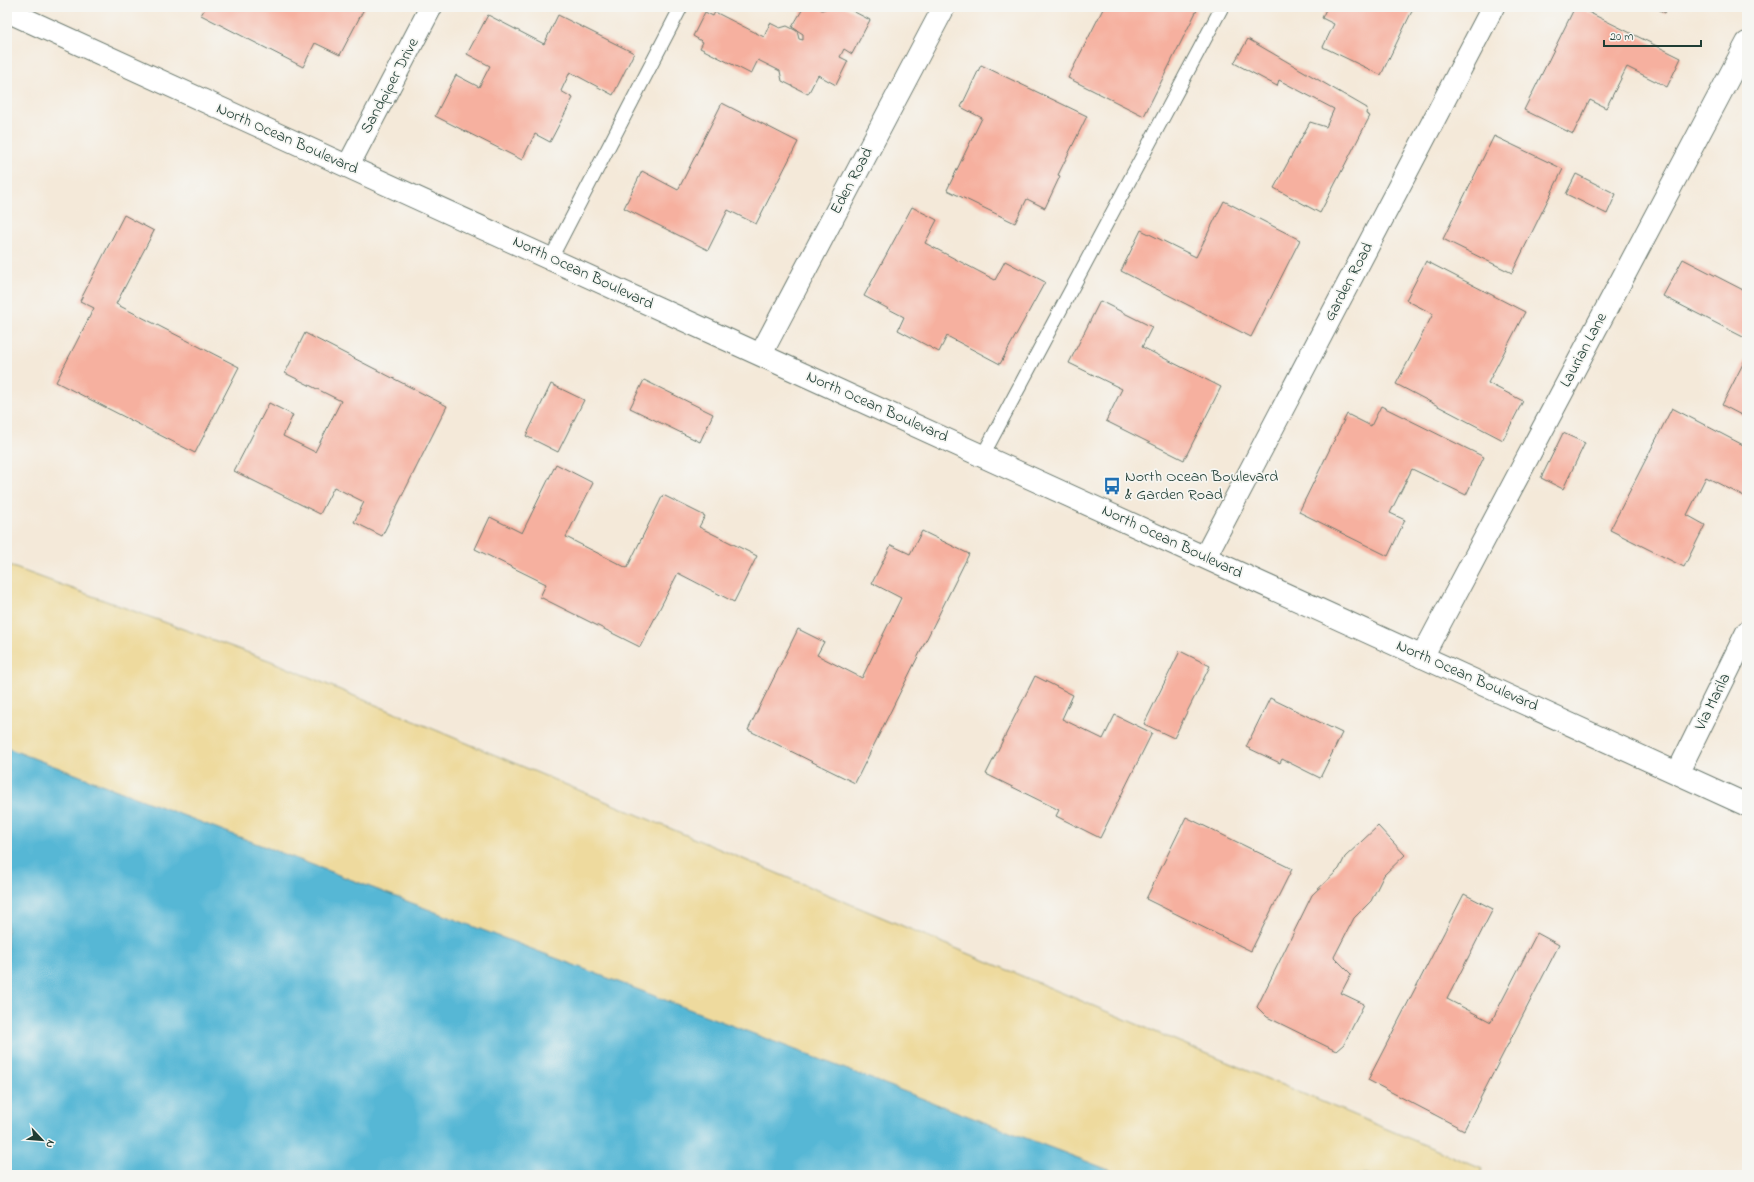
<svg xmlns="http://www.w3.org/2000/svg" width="1754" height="1182" viewBox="0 0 1754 1182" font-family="'Indie Flower',sans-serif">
	<rect width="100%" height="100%" fill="#f6f6f2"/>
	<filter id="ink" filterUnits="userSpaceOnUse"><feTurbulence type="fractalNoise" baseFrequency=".025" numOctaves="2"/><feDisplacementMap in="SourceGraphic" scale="8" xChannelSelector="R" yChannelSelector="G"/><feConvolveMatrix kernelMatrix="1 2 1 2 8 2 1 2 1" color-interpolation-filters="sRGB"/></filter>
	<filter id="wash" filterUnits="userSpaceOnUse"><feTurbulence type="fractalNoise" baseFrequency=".012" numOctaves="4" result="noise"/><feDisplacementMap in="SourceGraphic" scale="16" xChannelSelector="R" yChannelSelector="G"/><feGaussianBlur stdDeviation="0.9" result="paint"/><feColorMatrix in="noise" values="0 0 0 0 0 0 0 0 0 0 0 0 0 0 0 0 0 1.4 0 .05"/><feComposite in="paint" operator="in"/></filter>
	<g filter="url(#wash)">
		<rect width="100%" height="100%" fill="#f4e9d9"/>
		<path fill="#eeda9e" stroke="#868c69" d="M7 565 271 661 1482 1169 1479 1175H1122L7 748Z"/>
		<path fill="#57b7d5" stroke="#3b7a84" d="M7 748 1122 1175H7Z"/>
		<g id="blocks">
			<path fill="#f6b09f" d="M206 7H365L340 55 315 43 303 67 201 15Z
				M804 7H817L822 10 830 7H845L870 20 852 54 844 49 840 57 848 61 836 85 818 75 808 94 782 81 780 71 758 60 751 74 700 48 703 42 693 36 705 12 713 16 715 12 764 37 770 23 780 28 787 26 797 31 799 39 803 40V34L792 27Z
				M1104 7H1191L1197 10 1144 116 1068 78Z
				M1327 7H1414L1381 75 1323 47 1334 24 1322 18Z
				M1575 7H1578L1681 58 1667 87 1627 67 1606 108 1590 100 1573 134 1524 110Z
				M1654 7H1668L1665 13Z
				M488 15 544 44 558 15 634 53 613 95 570 72 561 91 573 98 550 142 535 134 522 160 435 116 456 75 479 87 490 66 467 54Z
				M1248 39 1367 108 1366 114 1370 116 1320 213 1274 188 1310 122 1326 127 1334 109 1279 80 1277 86 1234 63Z
				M981 65 1087 116 1058 175 1060 176 1045 208 1027 199 1015 223 947 190 982 118 961 107Z
				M722 103 798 142 756 224 728 210 708 250 624 208 642 171 678 190Z
				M1494 136 1563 169 1512 273 1443 239Z
				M1576 174 1616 194 1607 214 1566 194Z
				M1224 201 1300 240 1251 337 1121 271 1141 230 1196 257Z
				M912 207 937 220 925 243 995 280 1005 261 1045 282 1000 364 947 336 939 352 898 330 904 317 864 296Z
				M124 215 154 231 116 304 239 367 195 453 56 382 94 308 80 301Z
				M1683 259 1747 292V339L1663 296Z
				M1426 261 1525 312 1488 383 1523 401 1503 440 1396 384 1433 314 1406 300Z
				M1100 301 1152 327 1142 347 1221 387 1184 460 1106 421 1122 389 1069 363Z
				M305 333 447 406 382 536 354 522 364 502 334 487 320 514 234 471 269 403 293 415 283 436 315 452 341 401 285 373Z
				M1747 356V418L1722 405Z
				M644 380 713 414 700 442 630 408Z
				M551 384 584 400 558 452 526 436Z
				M1381 406 1484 457 1466 495 1412 469 1390 513 1405 520 1388 556 1299 512 1347 414 1371 426Z
				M1672 408 1747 447V498L1706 477 1687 515 1705 525 1684 567 1610 530Z
				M1563 433 1585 443 1563 489 1541 478Z
				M556 464 593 483 566 537 627 568 663 495 705 516 699 527 757 556 734 602 678 573 640 647 540 597 546 584 475 549 490 517 522 533Z
				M922 531 969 554 855 783 748 730 798 629 824 642 817 655 862 678 901 598 872 583 891 545 910 554Z
				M1180 651 1210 666 1174 738 1144 724Z
				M1035 676 1073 695 1062 719 1103 739 1115 715 1152 733 1100 838 1056 816 1059 810 986 774Z
				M1270 698 1342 733 1320 778 1282 759 1280 763 1246 747Z
				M1186 817 1292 869 1251 951 1146 899Z
				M1378 826 1405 855 1384 875 1371 901 1354 918 1334 957 1351 974 1341 993 1364 1004 1344 1044 1336 1051 1267 1017 1257 1007 1312 895 1339 869 1345 857Z
				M1464 894 1493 909 1447 999 1491 1022 1537 933 1559 945 1464 1130 1368 1080Z"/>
		</g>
	</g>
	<g filter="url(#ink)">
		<use href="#blocks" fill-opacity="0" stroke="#6a796e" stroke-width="1"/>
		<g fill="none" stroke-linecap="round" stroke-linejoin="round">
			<g stroke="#6a796e" stroke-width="15">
				<path id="service" d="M551 258 681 7
					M983 455 1222 7"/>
			</g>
			<g stroke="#6a796e" stroke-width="24">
				<path id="minor" d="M348 166 431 7
					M761 354 944 7
					M1205 557 1493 7
					M1422 657 1747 43
					M1678 772 1747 632"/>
			</g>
			<g stroke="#6a796e" stroke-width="24">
				<path id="tertiary" d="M7 11 1747 805"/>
			</g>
			<use href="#service" stroke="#fff" stroke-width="13"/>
			<use href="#minor" stroke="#fff" stroke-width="22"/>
			<use href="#tertiary" stroke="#fff" stroke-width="22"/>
		</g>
	</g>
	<defs>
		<g id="bus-bare" transform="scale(1.38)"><path d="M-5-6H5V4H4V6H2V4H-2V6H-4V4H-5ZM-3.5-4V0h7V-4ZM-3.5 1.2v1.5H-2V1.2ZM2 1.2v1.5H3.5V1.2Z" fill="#1f6fb2" stroke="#f6f6f2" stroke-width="2.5" paint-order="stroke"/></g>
	</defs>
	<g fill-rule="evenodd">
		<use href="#bus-bare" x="1112" y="486"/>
	</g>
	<g text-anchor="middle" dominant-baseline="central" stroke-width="3.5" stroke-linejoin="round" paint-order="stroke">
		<g font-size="16" fill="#1f3d34" stroke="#f6f6f2">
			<text transform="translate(390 86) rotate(-62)">Sandpiper Drive</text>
			<text transform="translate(287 139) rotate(24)">North Ocean Boulevard</text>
			<text transform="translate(852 181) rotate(-62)">Eden Road</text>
			<text transform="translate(583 273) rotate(25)">North Ocean Boulevard</text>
			<text transform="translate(1349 282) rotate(-62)">Garden Road</text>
			<text transform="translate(1584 350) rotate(-62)">Laurian Lane</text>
			<text transform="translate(877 407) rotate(24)">North Ocean Boulevard</text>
			<text transform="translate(1172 542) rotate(25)">North Ocean Boulevard</text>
			<text transform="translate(1467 676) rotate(24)">North Ocean Boulevard</text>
			<text transform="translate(1713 702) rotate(-64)">Via Marila</text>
		</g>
		<g font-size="16" fill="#1f3d34" stroke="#f6f6f2" text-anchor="start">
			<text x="1125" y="477">North Ocean Boulevard<tspan x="1125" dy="18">&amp; Garden Road</tspan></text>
		</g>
	</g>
	<rect width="1754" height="1182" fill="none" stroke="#f6f6f2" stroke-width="24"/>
	<g transform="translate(42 1140) rotate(116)" stroke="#f6f6f2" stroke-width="3" paint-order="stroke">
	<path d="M0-3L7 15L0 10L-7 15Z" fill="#1f3d34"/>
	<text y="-6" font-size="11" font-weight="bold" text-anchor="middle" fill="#1f3d34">N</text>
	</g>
	<path d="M1604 40v6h97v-6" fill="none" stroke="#1f3d34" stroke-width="2"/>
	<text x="1610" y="40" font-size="12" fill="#1f3d34" stroke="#f6f6f2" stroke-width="3" paint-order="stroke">20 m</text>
</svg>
